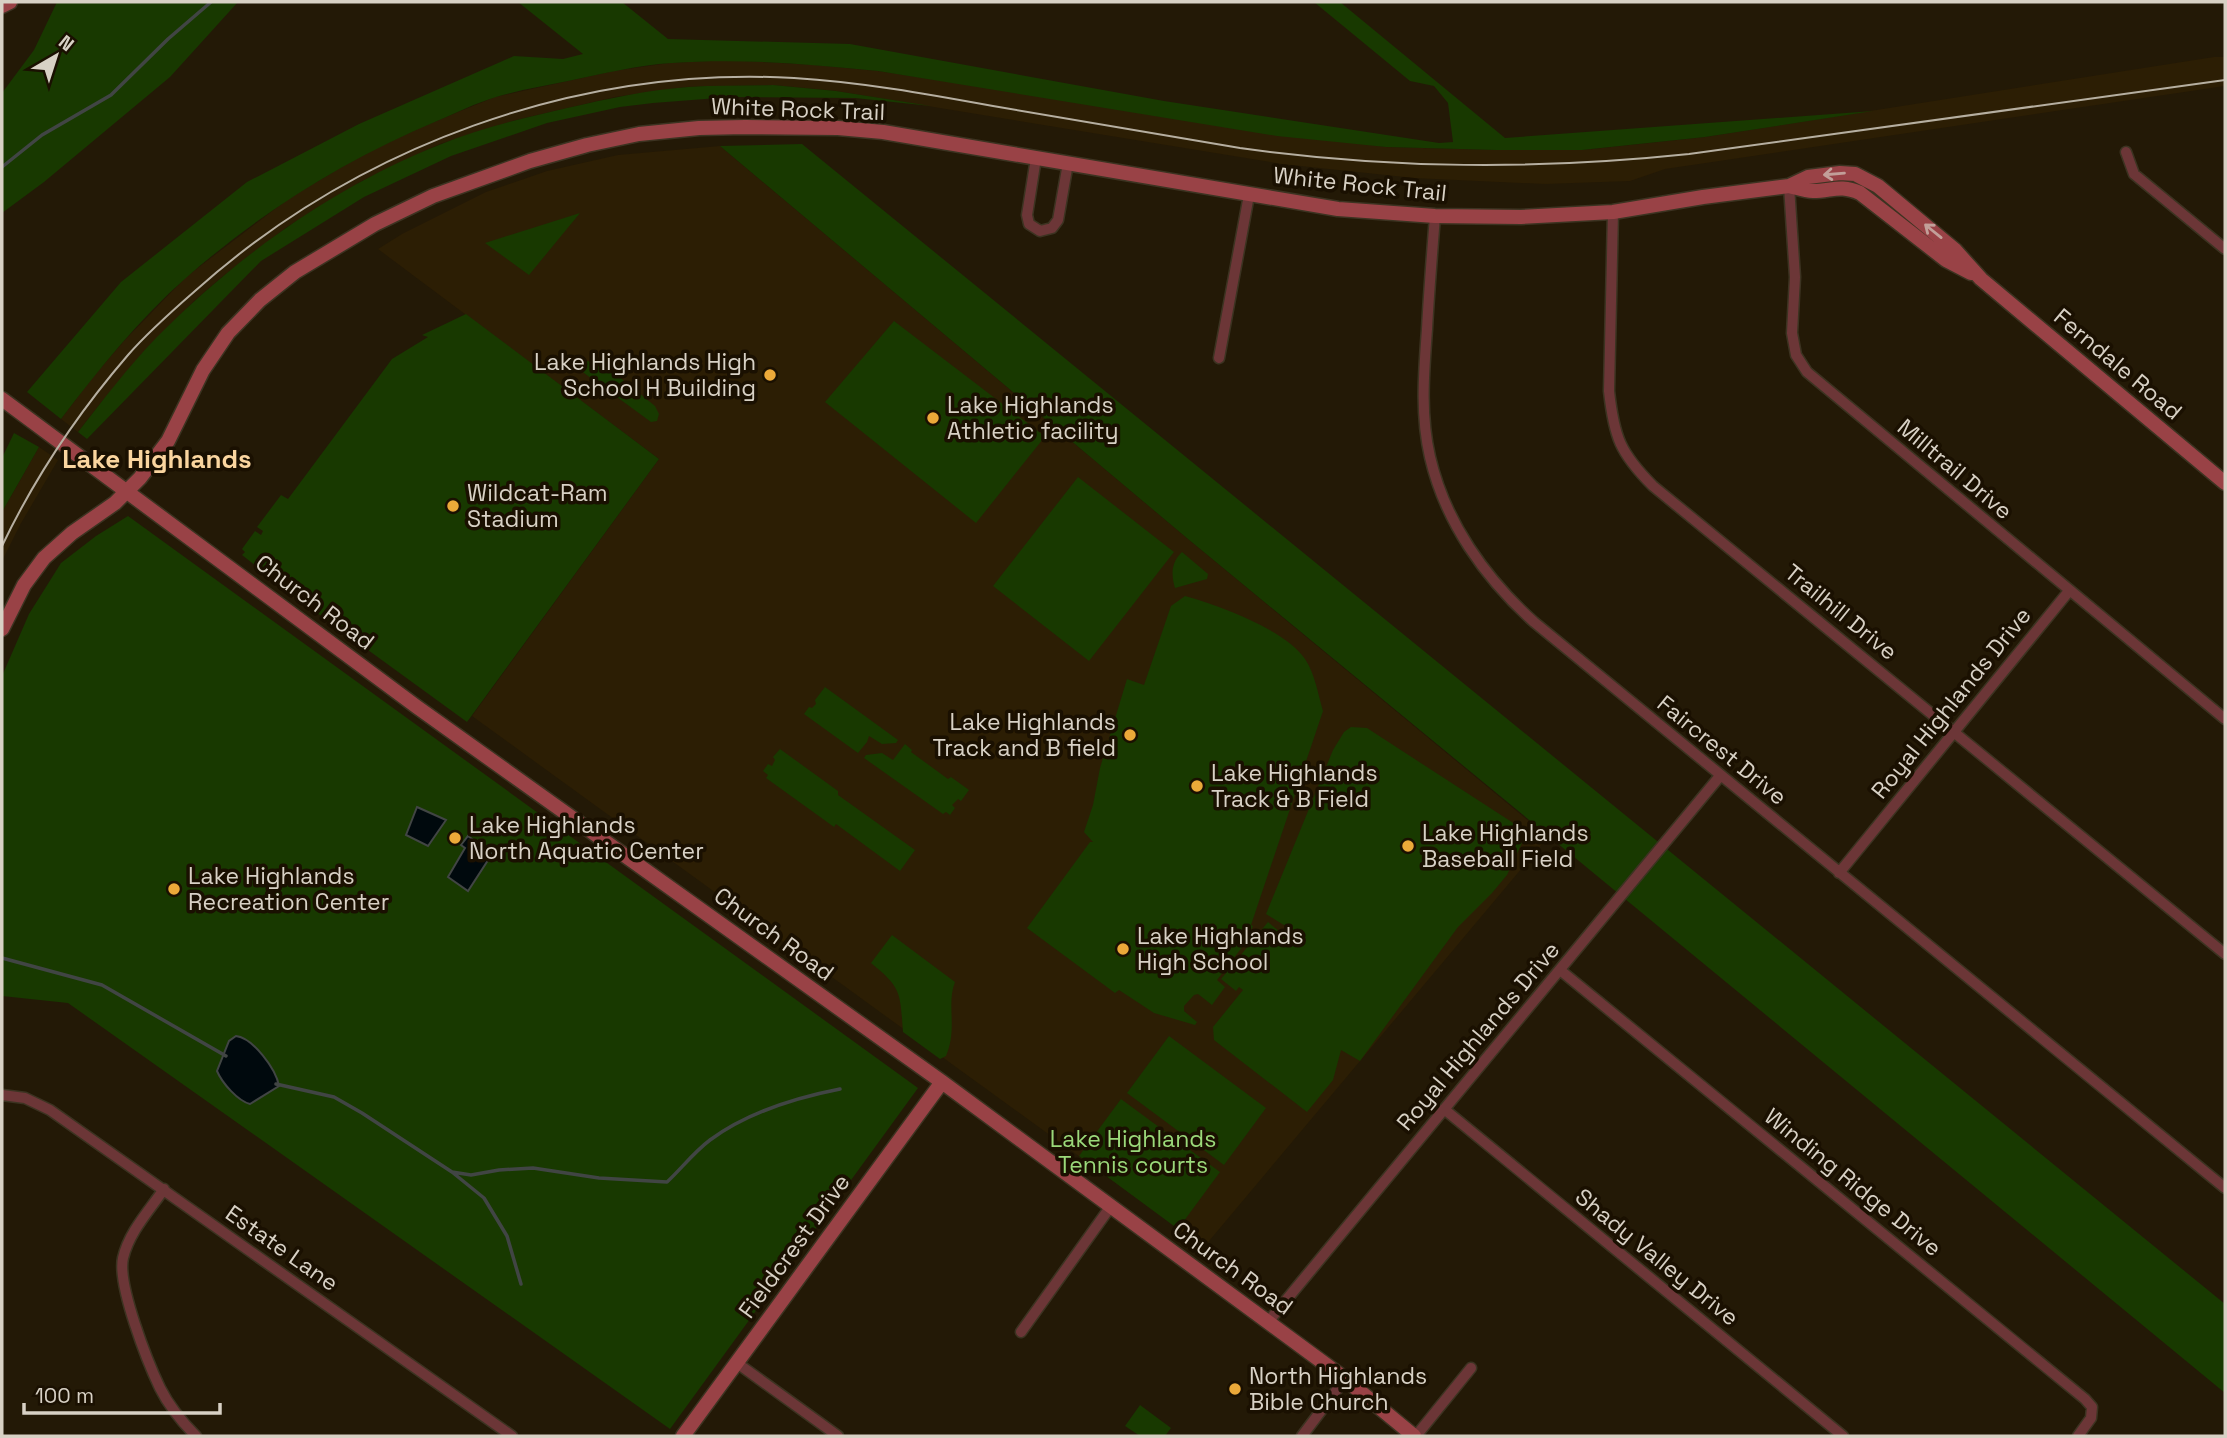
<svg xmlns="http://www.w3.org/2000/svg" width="2227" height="1438" viewBox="0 0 2227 1438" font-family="'Space Grotesk',sans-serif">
	<rect width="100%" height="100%" fill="#231906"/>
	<path fill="#2c1e04" d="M2214 57H2225V86L1665 169 1630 181 1545 184 1414 178 1282 164 836 91 773 85 686 87 615 97 516 120 440 144 362 181 287 227 222 277 193 302 100 404 78 432 61 419 92 378 123 342 186 277 288 199 365 153 419 128 495 97 613 71 669 63 727 60 816 65 878 71 1386 147 1496 150H1583L1705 137Z
		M720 146 1188 539 1548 837 1204 1247 472 716 659 459 378 249 402 234 486 192 547 171 618 155Z
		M39 447 58 460 20 525 2 561V512Z"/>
	<path fill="#183900" d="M57 2H238L170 77 44 182 2 213V93L34 50Z
		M518 2H622L668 39 850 44 1164 101 1439 143 1453 142 1448 103 1434 86 1410 81 1314 2H1340L1505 138 1873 111 1705 137 1582 150H1496L1386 147 1277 136 878 71C809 64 741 58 672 63 637 65 602 74 568 81 544 86 519 90 496 97 476 103 456 113 437 121 346 159 261 212 187 277 139 319 99 369 61 419L27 392 121 282 247 182 359 124 514 56 563 59 583 54Z
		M773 85 836 91 931 106 855 98 731 97 653 103 620 107 547 123 451 156 364 197 261 261 87 439 78 432C103 400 128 367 156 338 236 257 333 187 439 145 480 128 524 118 567 108 607 99 647 90 688 87 716 85 744 86 773 85Z
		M802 144 2225 1304V1393L1188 539 720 146Z
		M580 213 529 275 485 243Z
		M466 314 659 459 467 722 302 602 307 596 302 593 298 599 242 555 245 552 242 549 255 531 261 535 263 531 257 527 281 495 288 499 392 359 428 337 422 335Z
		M894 321 1043 435V439L976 523 825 402Z
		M584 360 607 367 655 406 659 414 657 421 651 422 580 370 578 364Z
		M14 433 39 447 2 512V458Z
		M1078 477 1174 552 1089 661 993 586Z
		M128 516 918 1088 670 1429 68 1003 2 996V676L29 614 61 563 96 536Z
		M1182 552 1208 574 1207 579 1175 588C1171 575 1171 562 1182 552Z
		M1185 596C1218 605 1286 630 1305 659 1315 674 1318 694 1323 711L1251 925 1253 926 1243 946 1217 980 1225 987 1212 1005 1198 994 1194 995 1184 1006V1011L1197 1022 1195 1025 1154 1013 1119 990 1115 993 1027 928 1090 842H1093L1084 832 1093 805 1100 768 1127 679 1144 685 1171 606Z
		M825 687 898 740 896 743 882 744 869 736 867 742 858 753 804 714 809 707 812 708 816 704 815 700Z
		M1351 727 1367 728 1527 832 1507 875 1492 893 1458 927 1360 1061 1341 1050 1333 1080 1307 1112 1214 1040 1213 1027 1243 990 1239 987 1236 991 1221 979 1268 922 1286 937 1292 930 1266 914 1333 750 1344 732Z
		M905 744 912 750 911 752 948 779 951 777 969 790 961 801 958 799 952 805 955 808 950 815 946 812 943 814 864 758 866 755 882 753 893 760Z
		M780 749 838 791V795L915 850 900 871 836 824 834 827 766 778 768 775 763 771 768 764 772 766 775 760 773 757Z
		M892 935 955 982C946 1005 958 1028 946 1056L940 1059 903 1032C900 993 902 988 871 963Z
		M1169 1036 1266 1108 1224 1165 1127 1093Z
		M1121 1099 1220 1172 1178 1229 1079 1156Z
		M1140 1405 1171 1428 1165 1436H1140L1125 1426Z"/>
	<path fill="#00090d" stroke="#414544" stroke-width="2" d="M417 807 446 820 428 846 406 835Z
		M468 836 492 854 468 891 448 877 465 848 461 845Z
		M236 1036C253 1038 276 1069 279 1086L250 1104C238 1101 222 1083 217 1071L229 1041Z"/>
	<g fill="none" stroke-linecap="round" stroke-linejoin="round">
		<path stroke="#414544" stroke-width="3.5" d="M2 167 42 135 111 95 168 39 211 2
			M2 958 102 985 226 1056
			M276 1084 334 1097 362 1113 452 1172 471 1175 499 1170 533 1168 599 1178 667 1182C681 1169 694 1152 710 1140 748 1112 794 1098 840 1089
			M452 1172 484 1198 507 1236 521 1284"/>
		<g stroke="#3c3321" stroke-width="13">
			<path id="street" d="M2126 152 2134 174 2225 249
				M1036 158 1027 215 1029 224 1040 231 1052 228 1058 220 1068 163
				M1789 186 1795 277 1792 333 1796 355 1807 372 2225 719
				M1613 212 1609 391C1614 437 1620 453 1653 486L2225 954
				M1435 216C1432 254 1429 291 1427 329 1424 371 1420 414 1430 457 1445 522 1485 578 1534 622L2225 1188
				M1219 358 1249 195
				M1839 873 2069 591
				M1560 970 2085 1399 2092 1407 2091 1418 2078 1436
				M2 1095 25 1098 50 1110 512 1436
				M1444 1109 1843 1436
				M164 1189C149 1211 129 1232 123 1258 117 1285 148 1363 160 1388 169 1406 182 1422 196 1436
				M1268 1322 1720 776
				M1021 1332 1111 1206
				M737 1363 838 1436
				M1302 1436 1345 1379
				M1416 1436 1471 1368"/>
		</g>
		<g stroke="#3c3321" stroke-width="17">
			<path id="secondary" d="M2 6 10 2
				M1789 186C1797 188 1805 191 1813 191 1832 191 1840 184 1860 193L1946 260 1971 273
				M2 399 417 707 942 1082 1340 1375 1414 1436
				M2 629 24 585 44 558 72 533 115 503 140 478 168 441 203 370 228 333 260 300 295 272 375 224 433 196 530 161 587 145 639 134 699 128 745 127 838 128 883 132 1338 209 1435 216 1521 217 1613 212 1703 197 1789 186 1808 177 1840 173 1855 174 1878 186 1955 250 1981 279 2225 483
				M683 1436 942 1082"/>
		</g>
		<use href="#street" stroke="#6c3637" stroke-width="10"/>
		<use href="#secondary" stroke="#994246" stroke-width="14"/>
		<path stroke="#b6afa1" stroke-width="2" d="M2 546C35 477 78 413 128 355 148 332 172 311 195 291 357 146 576 66 794 78 861 82 927 94 993 106 1075 120 1157 134 1240 148 1392 169 1536 170 1689 154L2225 80"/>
	</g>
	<defs><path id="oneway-shaft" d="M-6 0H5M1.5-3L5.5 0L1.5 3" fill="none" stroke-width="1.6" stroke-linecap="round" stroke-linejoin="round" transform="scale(1.75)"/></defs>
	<g stroke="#c29f99">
		<use href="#oneway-shaft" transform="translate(1834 174) rotate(175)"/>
		<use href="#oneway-shaft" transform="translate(1933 231) rotate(-141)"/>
	</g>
	<g fill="#eba939" stroke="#1a1001" stroke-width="2.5">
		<circle cx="770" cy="375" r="7"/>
		<circle cx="933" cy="418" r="7"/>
		<circle cx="453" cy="506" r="7"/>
		<circle cx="1130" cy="735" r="7"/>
		<circle cx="1197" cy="786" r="7"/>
		<circle cx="455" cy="838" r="7"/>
		<circle cx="1408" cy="846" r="7"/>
		<circle cx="174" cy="889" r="7"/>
		<circle cx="1123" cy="949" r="7"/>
		<circle cx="1235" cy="1389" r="7"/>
	</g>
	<g text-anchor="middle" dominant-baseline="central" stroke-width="7" stroke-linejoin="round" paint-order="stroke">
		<g font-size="23" fill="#d8d1c5" stroke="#1a1001">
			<text transform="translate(798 109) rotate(2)">White Rock Trail</text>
			<text transform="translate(1360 184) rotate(6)">White Rock Trail</text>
			<text transform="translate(2118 364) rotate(40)">Ferndale Road</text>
			<text transform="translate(1955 469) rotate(40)">Milltrail Drive</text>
			<text transform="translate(315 602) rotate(37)">Church Road</text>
			<text transform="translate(1841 612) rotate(39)">Trailhill Drive</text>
			<text transform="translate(1951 703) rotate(-51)">Royal Highlands Drive</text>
			<text transform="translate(1722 750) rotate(39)">Faircrest Drive</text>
			<text transform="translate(774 934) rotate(36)">Church Road</text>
			<text transform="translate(1478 1036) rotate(-50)">Royal Highlands Drive</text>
			<text transform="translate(1853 1182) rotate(39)">Winding Ridge Drive</text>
			<text transform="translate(794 1246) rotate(-54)">Fieldcrest Drive</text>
			<text transform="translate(282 1248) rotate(35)">Estate Lane</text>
			<text transform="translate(1657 1257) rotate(39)">Shady Valley Drive</text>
			<text transform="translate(1233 1268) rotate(36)">Church Road</text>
		</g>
		<g font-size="23" fill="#d8d1c5" stroke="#1a1001" text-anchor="start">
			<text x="756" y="362" text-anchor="end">Lake Highlands High<tspan x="756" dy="26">School H Building</tspan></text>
			<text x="947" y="405">Lake Highlands<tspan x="947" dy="26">Athletic facility</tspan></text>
			<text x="467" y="493">Wildcat-Ram<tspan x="467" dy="26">Stadium</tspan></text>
			<text x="1116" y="722" text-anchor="end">Lake Highlands<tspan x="1116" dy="26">Track and B field</tspan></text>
			<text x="1211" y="773">Lake Highlands<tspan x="1211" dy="26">Track &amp; B Field</tspan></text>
			<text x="469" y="825">Lake Highlands<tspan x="469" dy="26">North Aquatic Center</tspan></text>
			<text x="1422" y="833">Lake Highlands<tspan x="1422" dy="26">Baseball Field</tspan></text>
			<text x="188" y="876">Lake Highlands<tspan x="188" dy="26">Recreation Center</tspan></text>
			<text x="1137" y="936">Lake Highlands<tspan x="1137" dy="26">High School</tspan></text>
			<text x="1249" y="1376">North Highlands<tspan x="1249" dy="26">Bible Church</tspan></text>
		</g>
		<g font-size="23" fill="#9bd97a" stroke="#1a1001">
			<text x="1133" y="1139">Lake Highlands<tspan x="1133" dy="26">Tennis courts</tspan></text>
		</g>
		<g font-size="26" font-weight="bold" fill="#fad59f" stroke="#1a1001">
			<text x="157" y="459">Lake Highlands</text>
		</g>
	</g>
	<rect width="2227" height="1438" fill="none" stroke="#d8d1c5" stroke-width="7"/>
	<g transform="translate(56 56) rotate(39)" stroke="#1a1001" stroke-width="5" paint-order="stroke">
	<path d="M0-5L12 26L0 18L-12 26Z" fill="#d8d1c5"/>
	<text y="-10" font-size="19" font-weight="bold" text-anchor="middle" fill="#d8d1c5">N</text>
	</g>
	<path d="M24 1403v10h196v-10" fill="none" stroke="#d8d1c5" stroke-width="3.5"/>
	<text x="35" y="1403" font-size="21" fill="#d8d1c5" stroke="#1a1001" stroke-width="5" paint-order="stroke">100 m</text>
</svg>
